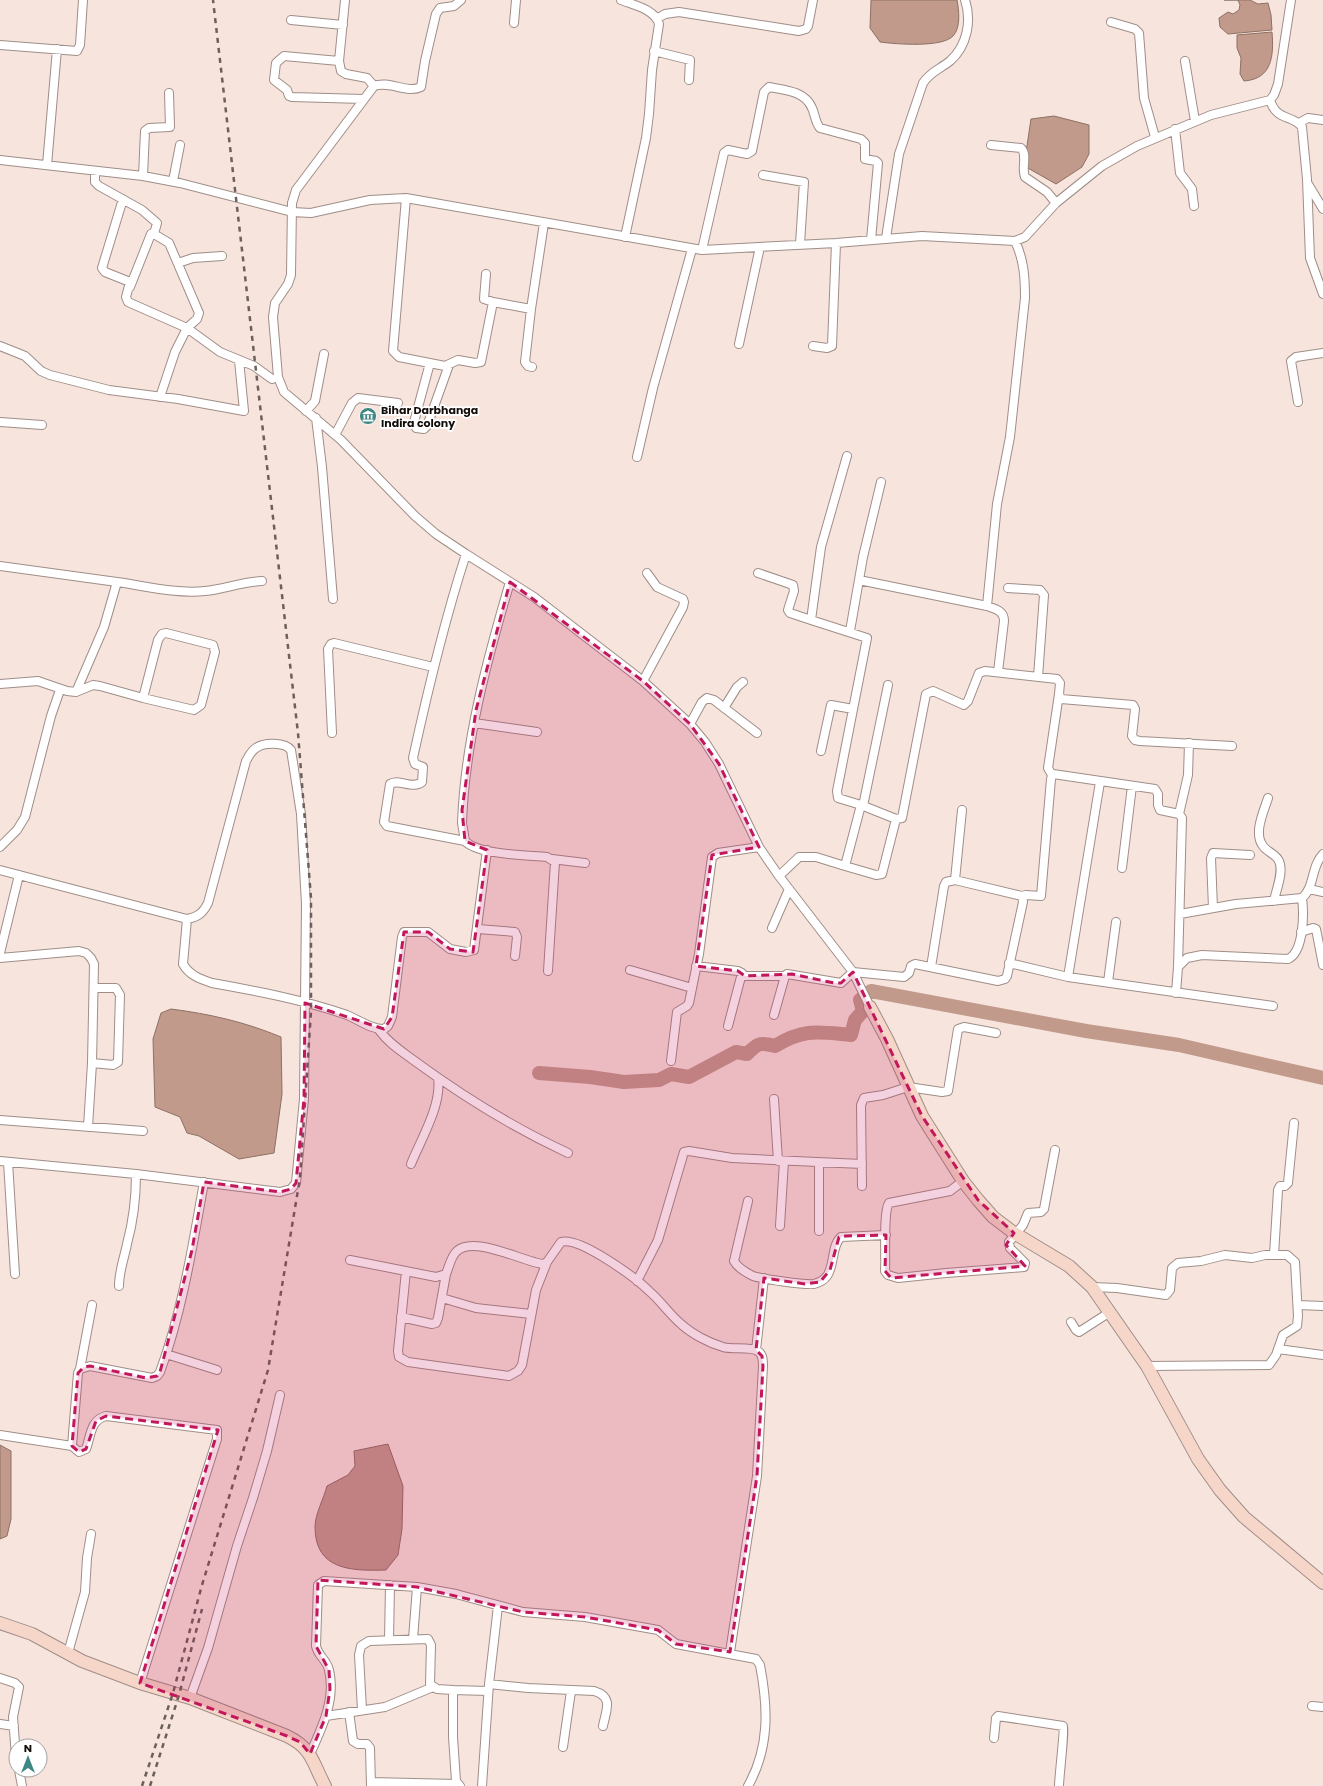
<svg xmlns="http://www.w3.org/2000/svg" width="1323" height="1786" viewBox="0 0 1323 1786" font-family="Poppins,sans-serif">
	<rect width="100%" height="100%" fill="#f7e4dd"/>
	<path fill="#c19a8b" stroke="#8d7064" d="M871 0H957C959 10 961 28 953 36 942 48 895 44 880 42L870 28Z
		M1224 0H1250L1258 4 1268 3 1271 15 1272 30 1228 34 1220 27 1219 18 1228 12 1233 14 1239 10 1240 5 1238 0Z
		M1272 32C1274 56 1272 79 1244 81L1240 74 1241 58 1237 48V35Z
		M1054 116 1089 125V154L1082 167 1056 184 1026 167 1025 159 1031 119Z
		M171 1009C210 1014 245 1022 281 1037L282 1094 274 1153 239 1159 199 1136 187 1133 180 1117 155 1107 153 1039 161 1013Z
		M388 1444 403 1486 402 1529 398 1555 386 1570C353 1571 315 1571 315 1527 315 1514 324 1498 327 1486L348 1475 355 1466 354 1451Z
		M0 1445 11 1451V1519L7 1536 0 1539Z"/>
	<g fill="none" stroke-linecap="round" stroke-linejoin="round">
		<path stroke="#c19a8b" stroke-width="14" d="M539 1073 590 1077 624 1082 659 1080 671 1074 689 1077 736 1052 747 1054C758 1043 760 1042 775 1046 804 1028 819 1032 851 1035L855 1020 863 1011 860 1000 871 991 1086 1031 1179 1045 1323 1078"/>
		<g stroke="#9f8e88" stroke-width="10">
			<path id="street" d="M345 0 339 61 341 71 346 74 367 78 374 86
				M461 0 454 6 440 8 436 14 425 61 421 87C407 94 389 80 374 86L296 190 292 203 291 275 288 284 275 303 273 317 278 377 284 392 341 440 415 516 436 534 466 554 534 597 643 681 690 724 705 742 719 764 759 847 779 876 853 972 870 1007
				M621 0C633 5 655 9 659 24L652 70 649 114 646 138 625 237
				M658 18 665 14 679 12 799 31 806 29 808 26 813 0
				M291 20 343 25
				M1111 22 1135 29 1139 33 1144 98 1155 137
				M514 23 516 0
				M0 45 77 51 80 45 83 0
				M654 51 690 60 689 80
				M339 61 284 56 276 63 274 80 287 90 289 96 292 97 363 99
				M1185 61 1195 121
				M1270 100C1277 122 1292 114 1302 127L1307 179 1310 258 1323 294
				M1299 123 1308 118 1323 120
				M1175 129 1180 173 1192 189 1194 206
				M991 145 1021 148C1028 155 1021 168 1025 177L1047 192 1056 203
				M0 160 143 176 180 183 292 212 311 213 370 200 406 198 702 250 836 243 922 236 1015 241 1025 237 1056 203 1102 166 1137 146 1211 115 1270 100 1274 95 1278 84 1291 0
				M47 165 57 49
				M95 171V182L99 186 142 210 157 223 154 234 169 243 199 313 197 319 187 328 220 352 254 366 272 379 278 377
				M763 175 804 182 800 244
				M143 176 145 131 149 128 170 127 169 93
				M173 181 180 145
				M1308 184 1323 209
				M406 198 393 351 399 357 445 366 458 360 475 363 481 362 493 302 531 309 544 223
				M123 199 102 268 105 272 130 282 126 297 128 302 187 328 175 352 160 397
				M886 238 899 154 923 83C930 72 940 69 950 61 967 46 972 21 965 0
				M702 250 724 153 728 150 747 154 752 151 764 92 769 87C785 90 805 91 812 108 815 114 815 122 820 128L861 139 865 143V159L876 161 878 163 871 240
				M178 263 193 258 222 256
				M486 274 484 299 493 302
				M130 287 151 234
				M531 309 525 362 528 366 532 367
				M739 344 760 247
				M0 346 25 356 41 371 50 375 109 390 178 399 244 411 239 360
				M813 346 827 348 832 346 836 243
				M430 363 414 422 416 428 424 429 427 426 449 365
				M1298 402 1291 361 1296 357 1323 353
				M306 411 315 401 324 354
				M316 418 322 467 333 599
				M0 422 42 425
				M335 435 352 403 358 398 398 403
				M637 457 653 388 692 249
				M0 566 117 582 104 627 76 692
				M758 573 793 585 794 591 788 610 790 613 811 620
				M859 580 987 606C996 609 1004 611 1004 621L998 672
				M117 582C145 586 176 594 205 591 224 589 242 582 262 581
				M510 582C487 660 465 741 462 823L465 841C478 855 527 855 547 857L555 862 548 971
				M1008 588 1040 590 1044 595 1038 677
				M987 606 997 504 1010 437 1025 298C1025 278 1024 260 1015 241
				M850 631 863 557 881 482
				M643 681 683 607 684 602 683 599 657 587 647 573
				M0 684 38 681 67 691 76 692 93 685 100 686 143 698 194 710 201 705 215 652 213 645 166 633 162 634 158 640 143 698
				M724 708 737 687 743 682
				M474 723 537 732
				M690 724 702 702 707 698 714 700 757 733
				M332 733 328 649 331 644 334 643 433 667
				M821 751 831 705 853 709
				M1052 775 1048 768 1059 694
				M1268 798C1264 811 1253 833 1263 846 1267 852 1276 854 1279 861 1284 872 1276 890 1274 901
				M861 805 896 819 902 818 926 694 933 691 964 705 968 701 979 673 985 671 1057 679 1060 683 1059 694 1061 699 1133 705 1135 709 1132 736 1135 740 1140 741 1232 746
				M863 806 888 685
				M1179 814 1188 775 1189 743
				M465 841 387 826 384 822 390 784C399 778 413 790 422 782L423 767 415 764 413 758C428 689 444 622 466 554
				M0 847 17 830 25 817 51 716 60 690
				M552 859 585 863
				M845 866 876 875 882 874 896 819
				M1122 868 1132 786
				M0 870 187 919C198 917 203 913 208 903L246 761C249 756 251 751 256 748 264 742 285 742 291 750L301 814 306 904 304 1099 296 1183 291 1189 280 1192 136 1174 0 1161
				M779 876 799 857H816L845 866 861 805 838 798 837 791 867 638 811 620 821 547 847 456
				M955 880 962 810
				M1309 889 1323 892
				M1022 896 1026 895 1041 896 1051 779 1053 774 1155 789 1158 794V805L1160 810 1179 814 1182 818 1178 967 1176 993
				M1213 908 1211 858 1213 853 1250 855
				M1180 914 1236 904 1302 898C1315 887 1311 866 1323 854
				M187 919 183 964C189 975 200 979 212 983 257 991 304 1000 347 1015 359 1020 372 1030 384 1029L388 1026 392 1017 402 937 404 932H428L450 949 466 952 474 950 487 850
				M772 928 789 889
				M478 929 515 932 517 937 515 956
				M1301 932 1313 928 1316 929 1323 965
				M0 953 19 875
				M0 958 79 951 86 953 91 958 94 964 92 1063 88 1127
				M1009 963 1068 977 1273 1006
				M696 966 738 971 742 973 728 1026
				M1178 967 1187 958 1202 955 1288 959C1304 952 1304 913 1302 898
				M630 970 692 988
				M742 976H785
				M1068 977 1100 782
				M1108 982 1116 922
				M774 1015 785 976 787 974 841 983 853 972 904 977 909 973 911 966 915 964 998 981 1005 979 1007 976 1023 902 1022 896 955 880 946 882 944 886 931 967
				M379 1030C389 1044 403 1052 416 1062 464 1097 514 1128 568 1153
				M671 1061 677 1012 687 1006 689 1003 699 954 712 857 718 853 759 847
				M92 1063 113 1065 118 1062 120 995 116 988H94
				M774 1099 778 1161
				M0 1120 143 1131
				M8 1162 15 1274
				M819 1163V1231
				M411 1164C421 1139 442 1105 438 1078
				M963 1181 950 1191 889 1203C883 1211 886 1258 885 1271L888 1275 898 1278 946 1273 1024 1267 1025 1263 1010 1248 1009 1242 1023 1225 1028 1213 1041 1212 1044 1209 1055 1150
				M862 1186 861 1105 864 1098 883 1095 908 1087 942 1092 948 1091 958 1029 964 1027 996 1033
				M748 1201 734 1261C737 1267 747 1273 753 1276 762 1279 804 1285 814 1284 818 1283 824 1280 827 1276 835 1265 831 1246 841 1237L886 1235
				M780 1226 784 1161
				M1274 1255 1278 1190 1280 1186H1285L1288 1183 1294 1123
				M350 1260 436 1277 446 1274C449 1267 451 1256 457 1251 474 1235 524 1262 543 1264L547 1262 561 1242C579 1236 636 1278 649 1291 661 1301 669 1314 681 1324 692 1334 709 1343 723 1347 732 1350 753 1346 759 1352 763 1355 763 1361 763 1366L757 1476 730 1652
				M406 1271 398 1351 399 1357 408 1362 509 1376 518 1371 522 1365 536 1290 547 1262
				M637 1281 658 1240 684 1152 689 1151 732 1158 862 1164
				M119 1286C119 1271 124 1259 127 1244 133 1222 136 1196 136 1174
				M1092 1287 1117 1288 1166 1295 1170 1290 1172 1268 1178 1263 1201 1261 1225 1255 1252 1258 1265 1255H1287L1295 1262 1298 1316 1297 1326 1283 1335 1276 1355 1269 1365 1147 1366
				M442 1298 476 1308 531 1314
				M1298 1305 1323 1306
				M401 1317 432 1324 436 1323 438 1318 446 1274
				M1071 1322 1076 1330 1079 1332 1110 1312
				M1278 1349 1323 1355
				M756 1350 764 1278
				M166 1354 217 1370
				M80 1369 92 1305
				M0 1435 72 1446 79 1452 86 1449C91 1436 90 1420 106 1416L217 1430V1439L140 1683
				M72 1446 78 1373 80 1369 90 1366 152 1378 157 1376 160 1372C182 1313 193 1244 204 1182
				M498 1606 489 1684 528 1688 594 1691C614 1697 606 1710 603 1726
				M413 1639 417 1587
				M389 1640 390 1585
				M68 1653 85 1592 87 1558 91 1534
				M0 1678 15 1683 19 1687 13 1717 16 1757
				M453 1690 488 1691
				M190 1698 208 1648 237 1546 253 1498 267 1451 280 1395
				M1312 1706 1323 1707
				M362 1710 359 1655 361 1646 369 1641 428 1639 431 1645 430 1684 437 1689 453 1690V1737L456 1781 460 1786
				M349 1712 353 1741 358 1744H367L370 1748 371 1786
				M326 1716 385 1707 433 1687
				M0 1724 14 1726
				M994 1738 996 1718 998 1716 1063 1726C1065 1729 1059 1777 1059 1786
				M563 1747 571 1691
				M310 1754C322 1728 336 1699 329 1670 327 1660 318 1656 316 1646L318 1585 324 1581 417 1587 456 1594 523 1612 585 1617 658 1630 676 1644 756 1659 760 1665C768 1707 770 1747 748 1786
				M19 1770 22 1786
				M371 1782 457 1784
				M482 1786 489 1684"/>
		</g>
		<g stroke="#9f8e88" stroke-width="14">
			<path id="secondary" d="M870 1007 887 1039 922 1116 963 1181 978 1200 993 1217 1014 1233 1069 1266 1092 1287 1147 1366 1198 1459 1220 1490 1244 1517 1323 1583
				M0 1623 32 1634 82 1661 140 1683 190 1698 287 1736C313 1749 312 1762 325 1786"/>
		</g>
		<use href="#street" stroke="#fff" stroke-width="8"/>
		<use href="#secondary" stroke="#f5d6c9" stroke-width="12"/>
		<path stroke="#6b605b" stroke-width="2.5" stroke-dasharray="5 5" stroke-linecap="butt" d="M142 1786 173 1693 202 1585 268 1370 300 1178 311 1012V898L298 733 213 0
			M150 1786 179 1695 202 1609"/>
	</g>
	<path fill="#c2185b" fill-opacity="0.2" stroke="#c2185b" stroke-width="3" stroke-dasharray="8 5" stroke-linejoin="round" d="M510 582 643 681 690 724 719 764 759 847 712 855 696 966 738 971 745 976 792 974 834 983H841L853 972 922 1116 978 1200 1014 1233 1006 1245 1025 1266 891 1278 885 1271 886 1235 846 1236 839 1237 830 1270 820 1282 805 1284 764 1278 756 1350 762 1356 763 1366 757 1476 730 1652 676 1644 658 1630 585 1617 523 1612 417 1587 318 1580 316 1646 329 1670 330 1689 326 1716 310 1754 300 1742 287 1736 140 1683 218 1430 106 1416 96 1421 86 1449 79 1452 72 1446 78 1373 84 1367 90 1366 146 1378 157 1376 160 1372 192 1250 204 1182 280 1192 291 1189 296 1183 304 1099 305 1003 384 1029 392 1017 404 932H428L450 949 473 952 487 850 465 841 462 810 476 710Z"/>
	<defs>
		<g id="museum-disc" transform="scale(0.9)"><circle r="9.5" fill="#3f8784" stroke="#fff"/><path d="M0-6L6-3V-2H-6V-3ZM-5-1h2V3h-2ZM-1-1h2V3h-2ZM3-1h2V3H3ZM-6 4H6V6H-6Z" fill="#fff"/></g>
	</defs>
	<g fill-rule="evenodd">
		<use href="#museum-disc" x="368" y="416"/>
	</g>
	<g text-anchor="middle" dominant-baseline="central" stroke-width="3.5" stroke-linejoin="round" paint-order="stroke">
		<g font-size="11" font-weight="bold" fill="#130d0a" stroke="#fff" text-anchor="start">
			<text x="381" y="410">Bihar Darbhanga<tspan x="381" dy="13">Indira colony</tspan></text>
		</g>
	</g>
	<g transform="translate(28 1758)"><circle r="19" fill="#ffffff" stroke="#a19e9d"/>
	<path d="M0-3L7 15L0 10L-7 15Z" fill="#3f8784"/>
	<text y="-6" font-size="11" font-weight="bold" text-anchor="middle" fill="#130d0a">N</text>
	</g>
</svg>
